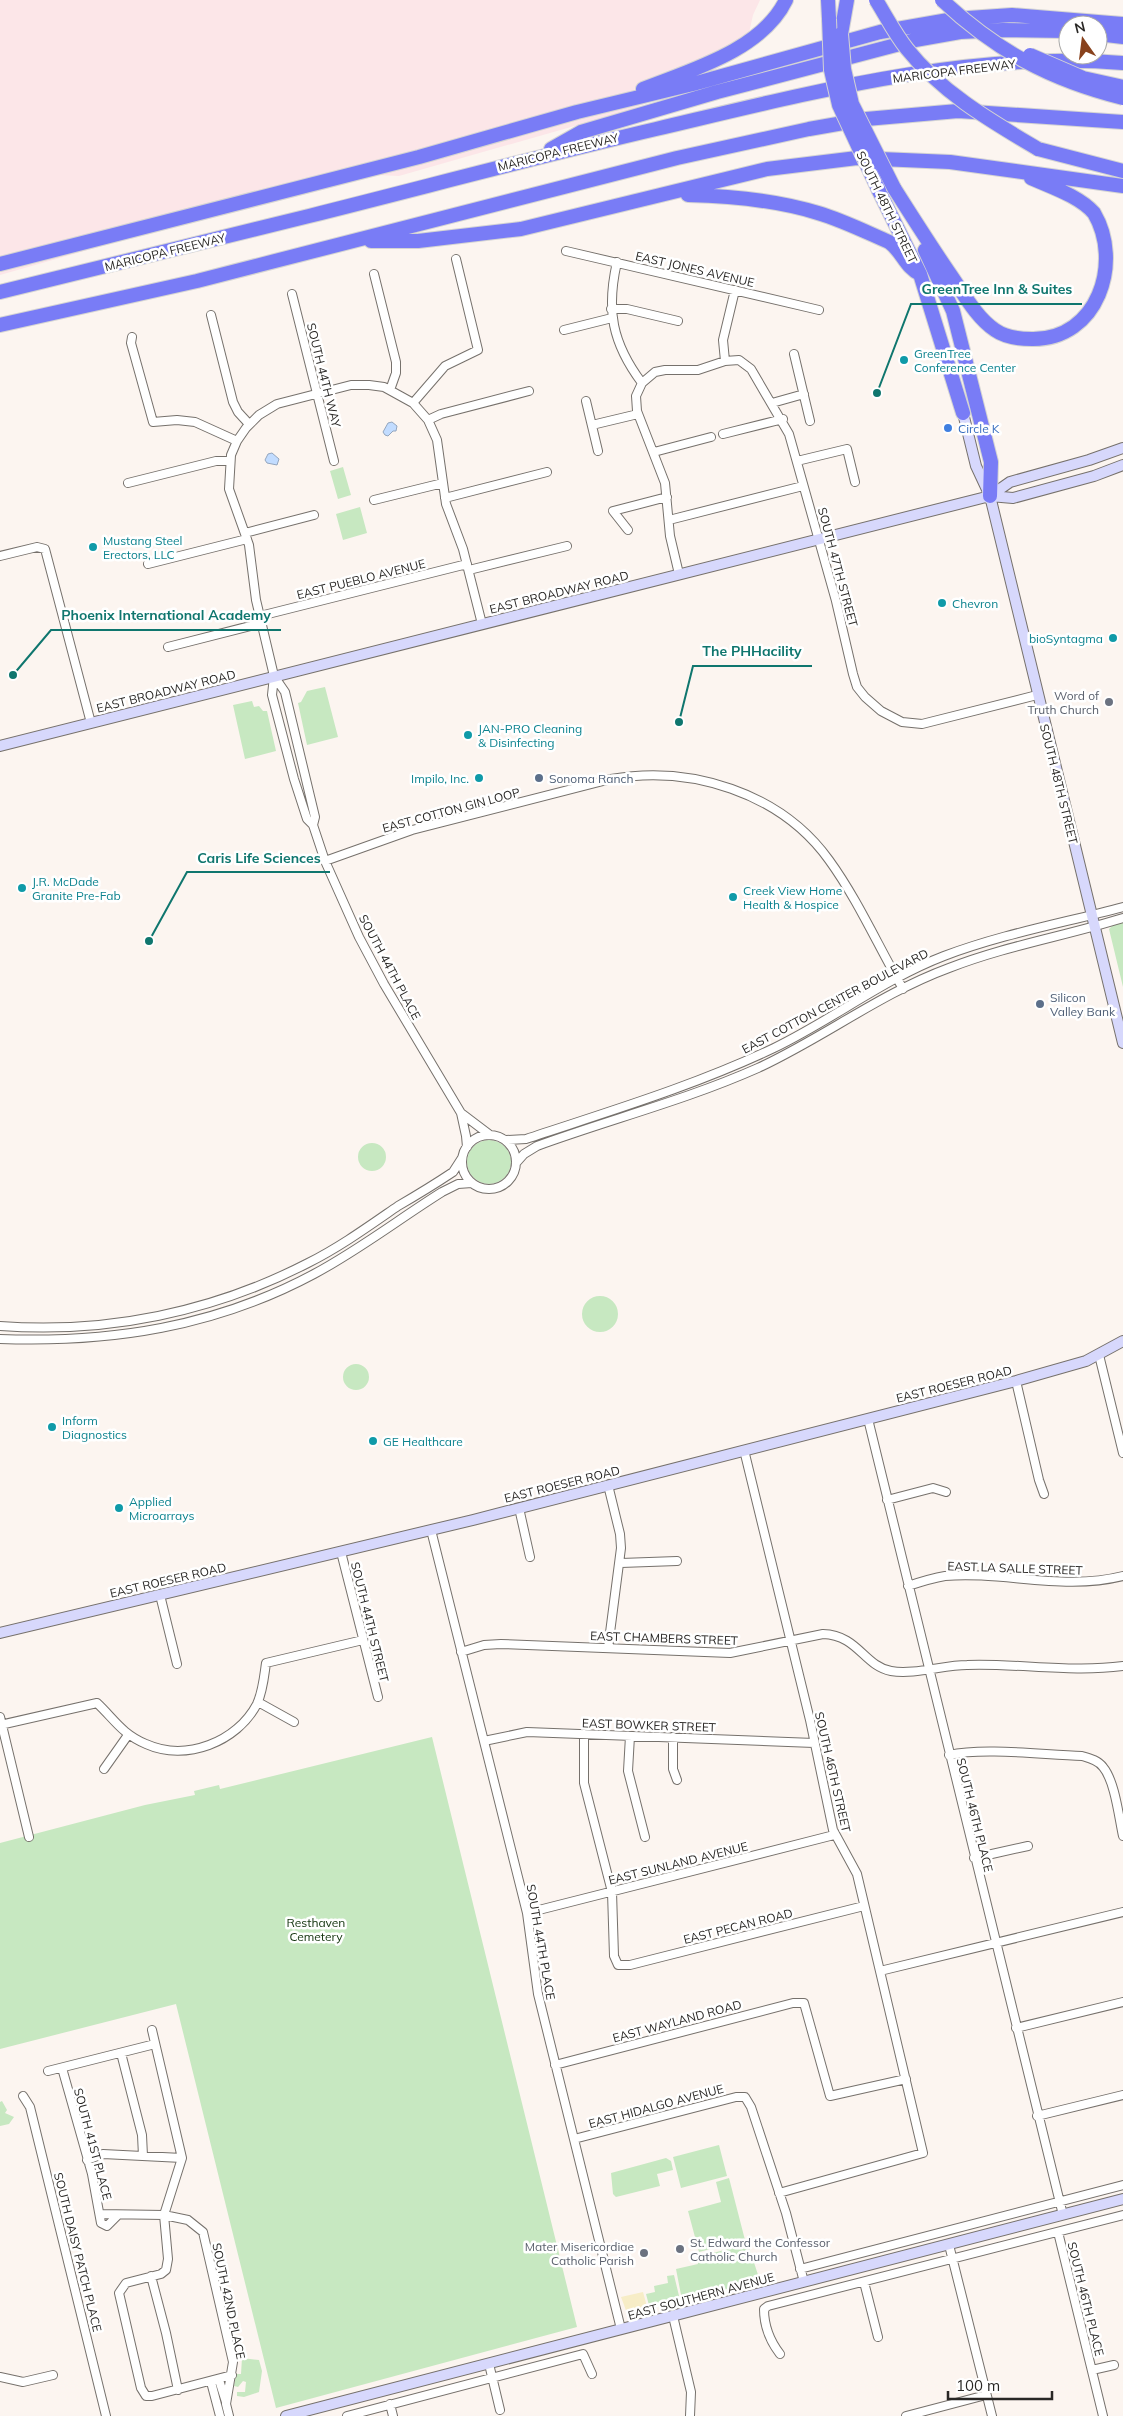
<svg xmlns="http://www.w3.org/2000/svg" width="1123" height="2416" viewBox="0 0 1123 2416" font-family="Mulish,sans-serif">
	<rect width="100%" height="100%" fill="#fcf5f0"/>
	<path fill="#fce6e8" d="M0 0H760L753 15 747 42 721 66 683 88 627 111 399 176 355 174 0 275Z"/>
	<path fill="#c7e8c1" d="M343 467 351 495 338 499 330 471Z
		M360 507 367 533 343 540 336 514Z
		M325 687 338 737 307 745 298 703 301 702 307 691Z
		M252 701 254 707 259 706 263 711H267L276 751 245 759 233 705Z
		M1123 921V987L1109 929 1112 926Z
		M467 1162a22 22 0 1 1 44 0a22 22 0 1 1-44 0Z
		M358 1157a14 14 0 1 1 28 0a14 14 0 1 1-28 0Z
		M582 1314a18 18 0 1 1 36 0a18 18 0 1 1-36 0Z
		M343 1377a13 13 0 1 1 26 0a13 13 0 1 1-26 0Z
		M432 1737 577 2327 276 2408 176 2004 0 2049V1843L145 1805 195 1795 194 1791 219 1785 220 1789Z
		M2 2101 7 2110 5 2113 14 2117 9 2124 0 2126V2102Z
		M719 2145 727 2176 681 2188 673 2157Z
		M666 2158 671 2161 673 2170 657 2174 660 2186 616 2197 613 2194 611 2173Z
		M729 2178 745 2240 699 2252 688 2211 721 2202 716 2182Z
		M748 2244 760 2281 682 2300 676 2269 698 2264 697 2257Z
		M674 2275 680 2300 650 2309 646 2294 655 2292 654 2286 668 2283 667 2276Z
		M242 2358 259 2360 262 2371 259 2392 244 2397 237 2396V2392H245L246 2382 243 2381 238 2387 234 2386 236 2374H241Z"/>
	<path fill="#f7edc7" d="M643 2292 648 2310 633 2314 627 2313 621 2297Z"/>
	<path fill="#c2dcff" stroke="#94a6be" d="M392 422 397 426 396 431H393L388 436 385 435 383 432 388 423Z
		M272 453 279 459 277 465 267 463 265 460 268 454Z"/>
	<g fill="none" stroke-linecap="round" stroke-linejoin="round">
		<g stroke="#76716c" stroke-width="10">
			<path id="street" d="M566 251 819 310
				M617 262C606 310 612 343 642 383
				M374 274 396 362V373L390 390
				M735 290 723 340 725 361 739 360 751 369 789 434 836 601 853 674 857 687 865 697 881 711 902 722 922 724 1037 695
				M292 294 334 461
				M611 309H627L678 321
				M211 315 233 402 238 412 249 424
				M564 330 612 318
				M132 337 131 343 153 422 177 420 195 422 237 441
				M794 354 810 421
				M586 401 598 451
				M413 403 445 366 478 350 456 259
				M772 403 804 394
				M428 420 441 414 529 391
				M592 425 638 414
				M723 434 783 419
				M654 452 711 437
				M797 461 847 449 855 482
				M128 483 216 461H230
				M445 498 547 472
				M374 500 443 483
				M669 520 803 486
				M628 530 613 511 667 497
				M245 533 314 515
				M0 556 37 547 45 549 91 723
				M148 564 247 539
				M469 570 567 546
				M679 574 670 536 665 483 637 411 636 396 642 383 655 372 665 370H698L725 361
				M260 616 467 564
				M168 647 262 623
				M274 676 285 692 315 817 313 825
				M325 861 412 830 611 779C690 765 780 792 829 860 858 900 878 946 903 989
				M461 1113 490 1135
				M462 1162a27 27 0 1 1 54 0a27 27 0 1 1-54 0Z
				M506 1140 526 1139C610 1111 694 1086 774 1048 832 1020 884 979 944 956 1002 934 1063 923 1123 907
				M467 1147 466 1136 461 1113 384 984 359 937 325 861 313 825 307 819 294 779 272 695 274 676 256 600 249 545 229 489 231 455 237 441 246 428 259 415 277 404 351 385H369L384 387 413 403 428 420 437 440 446 504 463 549 482 624
				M516 1163 524 1154 537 1146C611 1119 686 1100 758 1068 823 1038 881 993 949 968 1005 946 1065 936 1123 918
				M0 1326C107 1334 213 1312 308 1263 340 1247 369 1226 398 1206 417 1195 435 1184 453 1172L462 1158
				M0 1339C111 1343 215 1327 314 1274 359 1250 399 1219 442 1192L458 1184 472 1183
				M1099 1355 1123 1453
				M1016 1381 1039 1480 1044 1494
				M868 1419 1063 2215
				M744 1450 810 1720 833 1830 857 1874 923 2153 779 2193
				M608 1485 620 1534 621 1548 608 1648
				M887 1500 933 1488 946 1492
				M519 1508 530 1557
				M431 1530 527 1913 538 1994 621 2329
				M341 1552 378 1697
				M621 1563 677 1561
				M908 1586C920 1582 933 1578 945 1576 1003 1571 1064 1591 1123 1576
				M160 1595 177 1664
				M461 1652 484 1645 501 1644 730 1653 823 1634C858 1635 864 1666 891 1671 914 1675 944 1665 967 1665 1019 1663 1071 1673 1123 1666
				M258 1702 294 1722
				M0 1717 29 1837
				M0 1725 97 1703C114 1719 122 1734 146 1744 186 1762 237 1742 257 1704 263 1691 264 1677 266 1663L363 1640
				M584 1734V1783L612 1892 614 1956 618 1965H630L864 1906
				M630 1736 628 1771 645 1837
				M673 1737V1769L677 1780
				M484 1741 527 1732 814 1743
				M949 1755C984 1747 1044 1755 1082 1756 1089 1758 1098 1760 1103 1767 1115 1781 1119 1818 1123 1836
				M104 1769 128 1735
				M974 1858 1028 1846
				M527 1913 834 1835
				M880 1971 1123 1912
				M1016 2028 1123 2002
				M152 2030 182 2158 164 2215 168 2259 166 2270 161 2274 126 2283 119 2293 141 2388 146 2396H152L232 2375
				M121 2053 142 2135 143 2156
				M555 2065 793 2003H804L830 2096 906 2079
				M62 2068 92 2174 101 2223 107 2226 118 2215
				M48 2071 155 2044
				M23 2096 30 2107 106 2416
				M1037 2116 1123 2095
				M574 2139 736 2097H745L751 2107 786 2213 804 2282
				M87 2160 103 2154 182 2158
				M100 2214 164 2215 188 2220 203 2232 233 2362 226 2404 229 2416
				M1058 2232 1103 2416
				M949 2245 992 2416
				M800 2269 1123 2185
				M151 2276 166 2333 178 2390
				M864 2282 878 2337
				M673 2316 691 2392 690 2416
				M780 2354C770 2341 764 2326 764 2309L768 2306 1123 2215
				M489 2364 500 2410
				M1092 2370 1114 2365
				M0 2377 23 2382 53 2375
				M219 2380 226 2402
				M211 2382 220 2416
				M390 2404 393 2416
				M347 2416 583 2354 592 2374
				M906 2416 986 2395"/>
		</g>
		<g stroke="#76716c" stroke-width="12">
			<path id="secondary" d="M963 413 976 466 990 496 1123 1043
				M990 496 1010 482 1089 460 1123 448
				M0 746 990 496 1013 498 1094 476 1123 465
				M0 1633 473 1520 1016 1381 1086 1361 1123 1341
				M286 2416 1123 2199"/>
		</g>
		<g stroke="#d4d4d3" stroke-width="16">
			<path id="highway" d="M828 0 829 19
				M841 34 847 0
				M1098 34 1123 37
				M643 89C691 70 762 50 786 0
				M551 149 581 132 717 92 915 40 960 32 1003 30 1068 31
				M1038 149 1123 171
				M894 188C913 218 932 248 952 277 965 296 977 318 995 330 1005 337 1020 339 1032 339 1098 340 1123 262 1094 213 1079 196 1051 187 1031 178
				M879 191 920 274 963 413
				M688 195C732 196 776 200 818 213 842 220 866 232 889 242 902 251 906 268 920 274
				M371 241H418L521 229 767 169 857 158 950 162 1123 186
				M925 250 953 311 991 462 990 496
				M0 264 419 157 577 112 693 84 880 32 954 19 1012 15 1123 24
				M0 292C103 267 206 242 309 216 425 187 540 156 656 129 805 94 970 50 1123 63
				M0 325 197 281 677 158 809 129 866 119 958 111 1123 122"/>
		</g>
		<use href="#street" stroke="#fff" stroke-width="8"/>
		<use href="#secondary" stroke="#d7d8fc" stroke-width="10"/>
		<use href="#highway" stroke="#797cf6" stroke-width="14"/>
		<g stroke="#d4d4d3" stroke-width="16" stroke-linecap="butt">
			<path id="highway-bridge" d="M876 0C886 16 895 34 907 49 942 93 991 121 1038 149
				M942 0C996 51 1051 80 1123 98
				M829 19 831 70 839 105 879 191
				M841 34 844 69 852 104 894 188
				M1030 55 1083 78 1123 87"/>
		</g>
		<use href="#highway-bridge" stroke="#797cf6" stroke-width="14"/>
	</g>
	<g fill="#0f9aa8" stroke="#fff" stroke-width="2">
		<circle cx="904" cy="360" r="5"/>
		<circle cx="93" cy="547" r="5"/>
		<circle cx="942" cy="603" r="5"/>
		<circle cx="1113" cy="638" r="5"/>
		<circle cx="468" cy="735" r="5"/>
		<circle cx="479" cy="778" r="5"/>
		<circle cx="22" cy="888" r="5"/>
		<circle cx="733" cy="897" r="5"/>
		<circle cx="52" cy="1427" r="5"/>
		<circle cx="373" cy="1441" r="5"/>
		<circle cx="119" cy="1508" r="5"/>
	</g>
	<circle fill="#3f7fe0" stroke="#fff" stroke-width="2" cx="948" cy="428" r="5"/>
	<g fill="#6b7280" stroke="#fff" stroke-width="2">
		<circle cx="1109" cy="702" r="5"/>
		<circle cx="680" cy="2249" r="5"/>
		<circle cx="644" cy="2253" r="5"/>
	</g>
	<g fill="#5c6f8a" stroke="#fff" stroke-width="2">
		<circle cx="539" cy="778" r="5"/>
		<circle cx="1040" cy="1004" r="5"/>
	</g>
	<g text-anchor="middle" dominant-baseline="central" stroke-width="5" stroke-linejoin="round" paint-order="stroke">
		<g font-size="12" fill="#292725" stroke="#fff">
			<text transform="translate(954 71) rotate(-7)">MARICOPA FREEWAY</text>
			<text transform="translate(558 152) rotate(-14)">MARICOPA FREEWAY</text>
			<text transform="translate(887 207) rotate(64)">SOUTH 48TH STREET</text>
			<text transform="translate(165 252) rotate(-14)">MARICOPA FREEWAY</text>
			<text transform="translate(695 269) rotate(13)">EAST JONES AVENUE</text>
			<text transform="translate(324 375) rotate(76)">SOUTH 44TH WAY</text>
			<text transform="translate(838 567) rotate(75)">SOUTH 47TH STREET</text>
			<text transform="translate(361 579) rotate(-14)">EAST PUEBLO AVENUE</text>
			<text transform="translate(559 592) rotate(-14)">EAST BROADWAY ROAD</text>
			<text transform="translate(166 691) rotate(-14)">EAST BROADWAY ROAD</text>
			<text transform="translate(1059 784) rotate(76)">SOUTH 48TH STREET</text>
			<text transform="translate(451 810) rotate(-15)">EAST COTTON GIN LOOP</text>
			<text transform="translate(390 967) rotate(62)">SOUTH 44TH PLACE</text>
			<text transform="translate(835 1001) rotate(-28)">EAST COTTON CENTER BOULEVARD</text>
			<text transform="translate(954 1384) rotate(-14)">EAST ROESER ROAD</text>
			<text transform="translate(562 1484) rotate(-14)">EAST ROESER ROAD</text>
			<text transform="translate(1015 1568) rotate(2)">EAST LA SALLE STREET</text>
			<text transform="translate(168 1580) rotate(-13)">EAST ROESER ROAD</text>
			<text transform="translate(370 1622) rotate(76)">SOUTH 44TH STREET</text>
			<text transform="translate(664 1638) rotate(2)">EAST CHAMBERS STREET</text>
			<text transform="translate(649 1725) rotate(2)">EAST BOWKER STREET</text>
			<text transform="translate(833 1772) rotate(77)">SOUTH 46TH STREET</text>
			<text transform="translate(975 1815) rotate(76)">SOUTH 46TH PLACE</text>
			<text transform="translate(678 1863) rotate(-14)">EAST SUNLAND AVENUE</text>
			<text transform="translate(738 1926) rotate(-14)">EAST PECAN ROAD</text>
			<text transform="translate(541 1942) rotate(80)">SOUTH 44TH PLACE</text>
			<text transform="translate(677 2021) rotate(-15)">EAST WAYLAND ROAD</text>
			<text transform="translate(656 2106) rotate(-15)">EAST HIDALGO AVENUE</text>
			<text transform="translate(93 2144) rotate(75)">SOUTH 41ST PLACE</text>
			<text transform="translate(78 2252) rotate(76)">SOUTH DAISY PATCH PLACE</text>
			<text transform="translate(701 2296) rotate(-15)">EAST SOUTHERN AVENUE</text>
			<text transform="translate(1086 2299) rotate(76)">SOUTH 46TH PLACE</text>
			<text transform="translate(229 2301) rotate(78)">SOUTH 42ND PLACE</text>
		</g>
		<g font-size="12" fill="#0d838f" stroke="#fff" text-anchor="start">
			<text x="914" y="353">GreenTree<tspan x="914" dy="14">Conference Center</tspan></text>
			<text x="103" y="540">Mustang Steel<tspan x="103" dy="14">Erectors, LLC</tspan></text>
			<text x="952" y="603">Chevron</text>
			<text x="1103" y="638" text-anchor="end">bioSyntagma</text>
			<text x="478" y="728">JAN-PRO Cleaning<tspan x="478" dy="14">&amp; Disinfecting</tspan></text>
			<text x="469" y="778" text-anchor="end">Impilo, Inc.</text>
			<text x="32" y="881">J.R. McDade<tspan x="32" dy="14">Granite Pre-Fab</tspan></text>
			<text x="743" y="890">Creek View Home<tspan x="743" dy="14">Health &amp; Hospice</tspan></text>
			<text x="62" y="1420">Inform<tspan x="62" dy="14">Diagnostics</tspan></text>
			<text x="383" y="1441">GE Healthcare</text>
			<text x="129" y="1501">Applied<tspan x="129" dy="14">Microarrays</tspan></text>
		</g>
		<g font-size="12" fill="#366cbe" stroke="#fff" text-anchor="start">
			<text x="958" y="428">Circle K</text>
		</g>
		<g font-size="12" fill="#5b616d" stroke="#fff" text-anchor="end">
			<text x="1099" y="695">Word of<tspan x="1099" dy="14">Truth Church</tspan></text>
			<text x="690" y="2242" text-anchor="start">St. Edward the Confessor<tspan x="690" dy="14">Catholic Church</tspan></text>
			<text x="634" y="2246">Mater Misericordiae<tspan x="634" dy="14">Catholic Parish</tspan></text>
		</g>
		<g font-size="12" fill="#4e5e75" stroke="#fff" text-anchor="start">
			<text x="549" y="778">Sonoma Ranch</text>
			<text x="1050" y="997">Silicon<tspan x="1050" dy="14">Valley Bank</tspan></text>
		</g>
		<g font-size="12" fill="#11320c" stroke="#fff">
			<text x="316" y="1922">Resthaven<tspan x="316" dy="14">Cemetery</tspan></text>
		</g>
	</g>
	<path fill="none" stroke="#0f766e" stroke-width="2" d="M877 393L911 304H1082M13 675L51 630H281M679 722L693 666H812M149 941L187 872H330"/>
	<g fill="#0f766e" stroke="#fff" stroke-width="2">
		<circle cx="877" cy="393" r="5"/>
		<circle cx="13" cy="675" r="5"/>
		<circle cx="679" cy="722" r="5"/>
		<circle cx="149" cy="941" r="5"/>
	</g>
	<g font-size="14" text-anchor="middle" font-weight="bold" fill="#0f766e" stroke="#fff" stroke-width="5" stroke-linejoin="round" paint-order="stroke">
		<text x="997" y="294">GreenTree Inn &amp; Suites</text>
		<text x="166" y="620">Phoenix International Academy</text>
		<text x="752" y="656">The PHHacility</text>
		<text x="259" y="863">Caris Life Sciences</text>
	</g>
	<g transform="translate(1083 40) rotate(346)"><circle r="24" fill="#ffffff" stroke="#a9a9a8"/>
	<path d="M0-4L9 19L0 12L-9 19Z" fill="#88421d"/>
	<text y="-8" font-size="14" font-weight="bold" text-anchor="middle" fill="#292725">N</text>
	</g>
	<path d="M948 2391v8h104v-8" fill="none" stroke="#292725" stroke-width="2.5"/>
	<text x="956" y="2391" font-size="15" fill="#292725" stroke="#ffffff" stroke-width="4" paint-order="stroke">100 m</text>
</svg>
